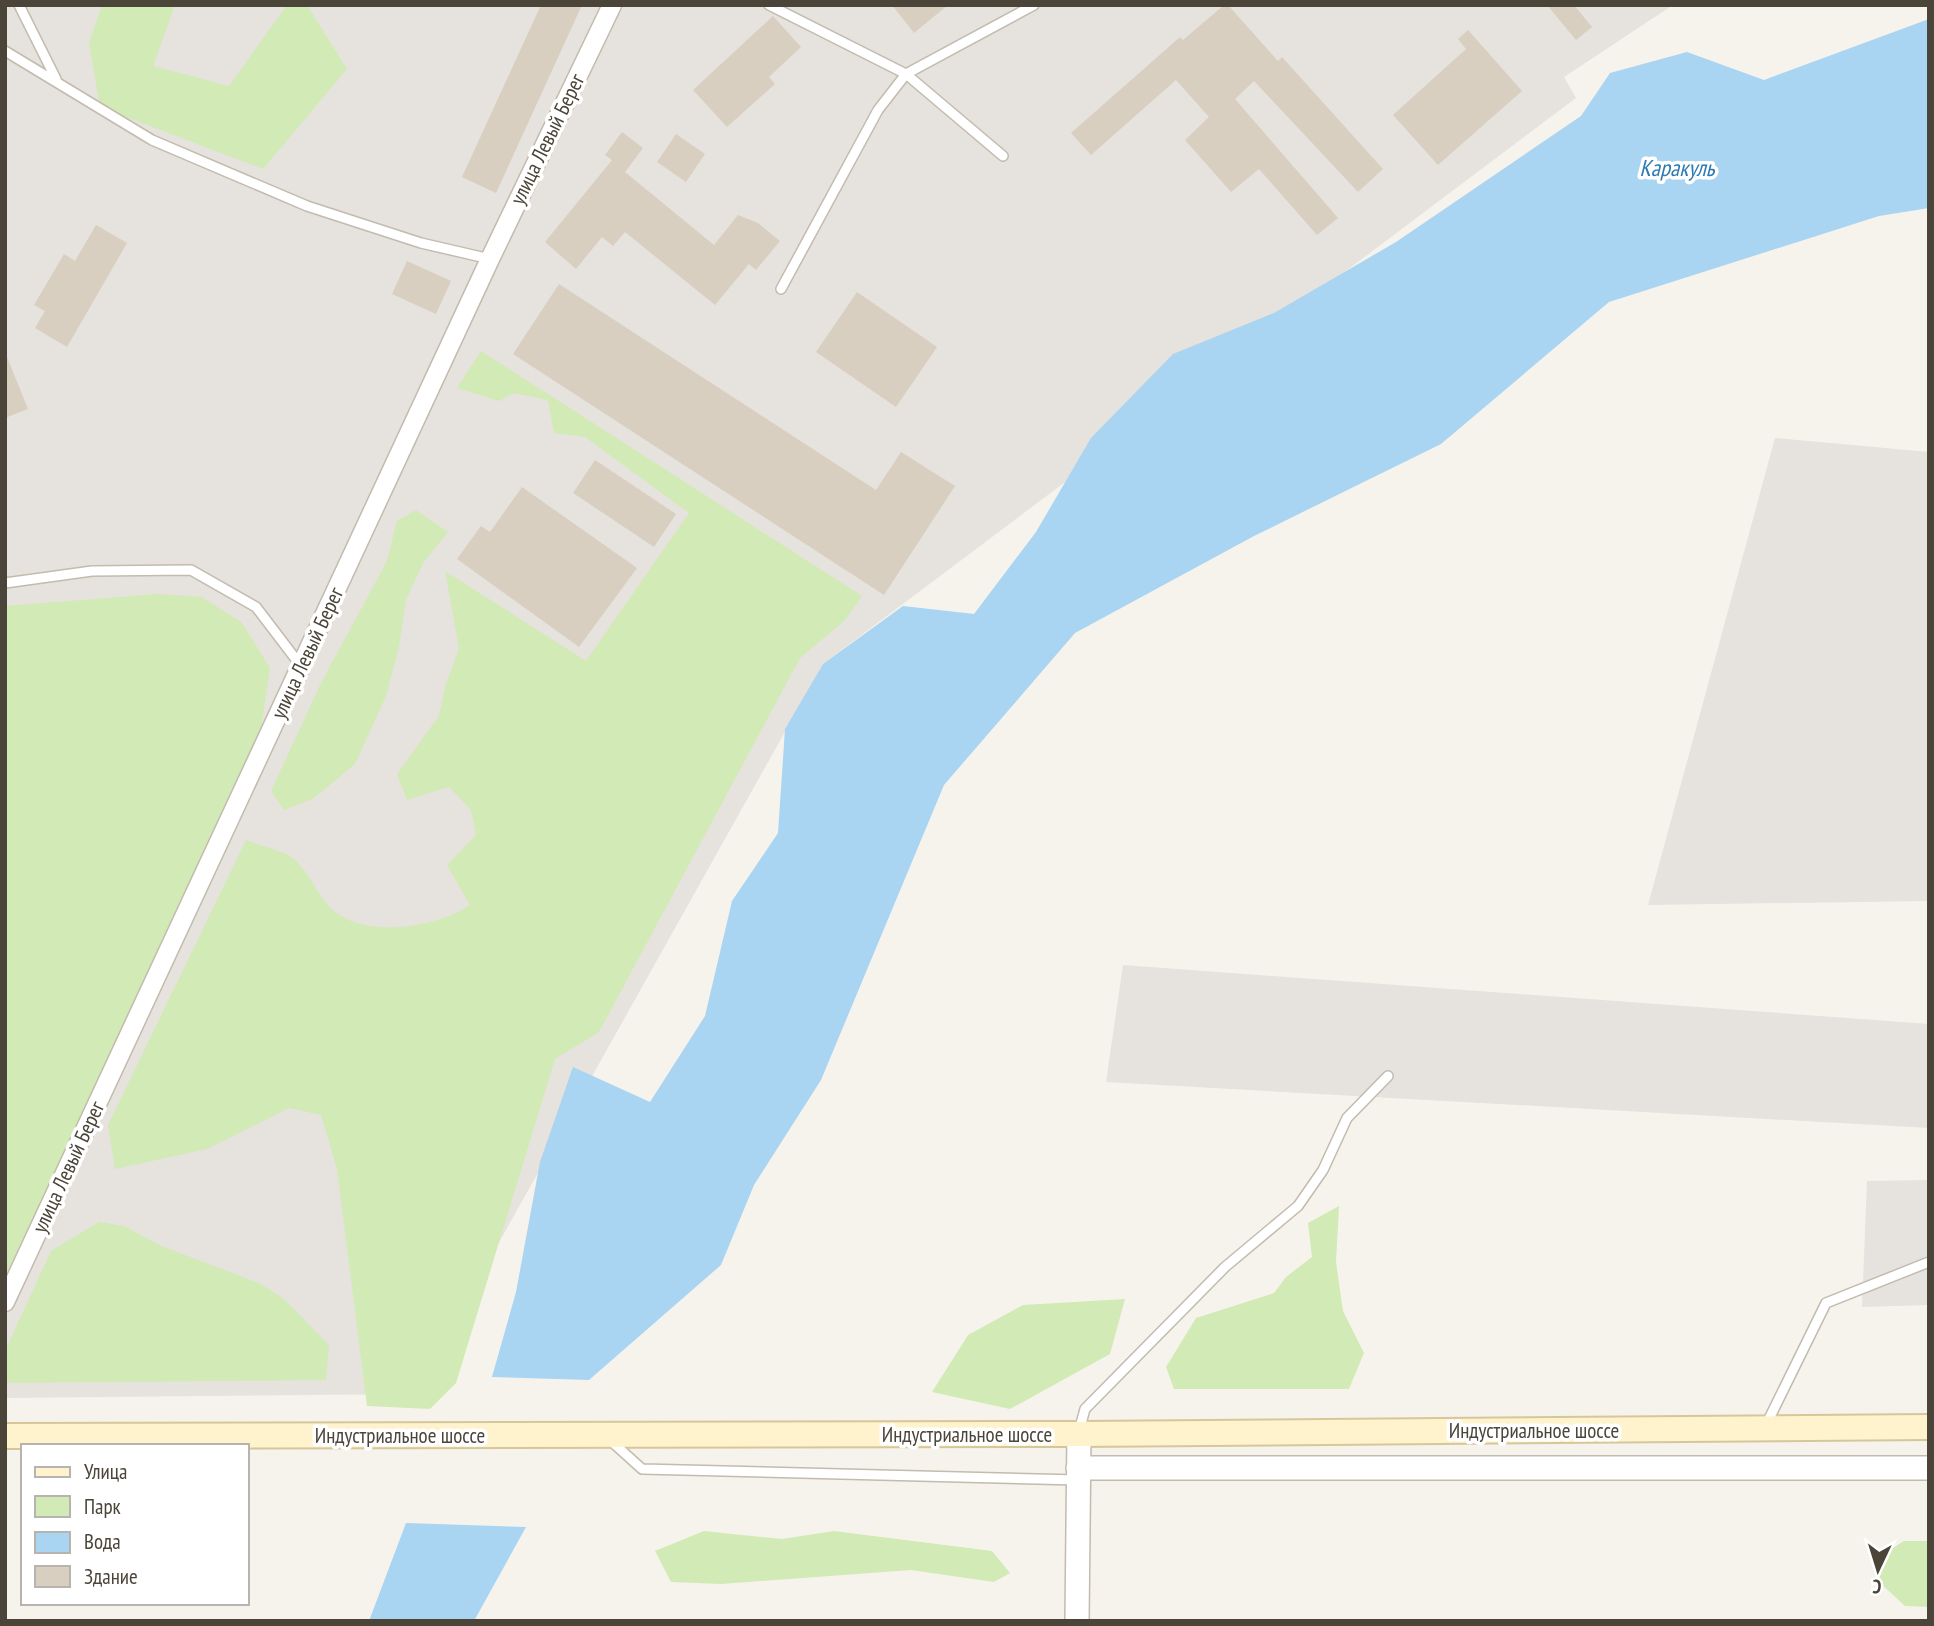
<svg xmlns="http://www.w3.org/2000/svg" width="1934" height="1626" viewBox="0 0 1934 1626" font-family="'PT Sans Narrow',sans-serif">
	<rect width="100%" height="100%" fill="#f6f3ec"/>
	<path fill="#e6e2dd" d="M5 5H1673L1564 77 1576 98 823 664 414 1394 5 1398Z
		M1775 438 1929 452V901L1648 905Z
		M1123 965 1929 1024V1128L1106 1082Z
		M1929 1180V1305L1862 1307 1867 1181Z"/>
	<path fill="#d2eab5" d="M102 5H175L153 66 229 86 287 5H307L347 69 263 169 100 107 89 43Z
		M481 351 862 596 845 620 800 658 599 1032 555 1059 456 1383 430 1409 367 1406 337 1169 321 1115 289 1108 207 1149 115 1169 108 1125 246 840C260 846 284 850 295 860 311 874 318 898 334 911 367 939 438 927 470 905L447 865 476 835 471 810 449 787 407 800 397 774 439 716 445 687 459 648 445 571 586 661 689 513 585 437 554 433 548 400 514 393 499 401 457 388Z
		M416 510 448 532 423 563 406 600 399 647 386 696 355 764 314 798 284 810 271 791 321 683 387 561 397 521Z
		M158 594 202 597 242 623 270 668 256 762 5 1276V606Z
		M1339 1206 1336 1262 1343 1311 1364 1353 1349 1389H1174L1166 1367 1196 1318 1274 1293 1286 1277 1312 1257 1308 1223Z
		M99 1222 124 1226 159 1245 261 1284 285 1300 329 1345 326 1380 5 1383V1351L51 1251Z
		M1125 1299 1110 1354 1010 1409 932 1392 968 1335 1023 1305Z
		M704 1531 782 1539 834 1531 992 1551 1010 1573 994 1582 911 1570 721 1584 671 1582 655 1551Z
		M1904 1541H1929V1607L1905 1606 1877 1580 1883 1554Z"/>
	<path fill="#a9d4f2" d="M1929 19V208L1879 216 1609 302 1441 444 1254 536 1075 633 944 785 821 1080 754 1185 721 1265 589 1380 492 1377 516 1292 540 1162 573 1067 650 1102 705 1016 732 901 778 833 785 729 823 664 903 606 974 614 1036 532 1091 438 1173 354 1274 313 1396 242 1581 116 1610 73 1687 52 1764 80Z
		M406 1523 526 1527 474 1621H369Z"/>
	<path fill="#d8cfc1" d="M541 5H582L496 193 462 177Z
		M892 5H948L914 33Z
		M1224 5H1228L1278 61 1282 57 1383 169 1358 192 1254 81 1235 99 1338 218 1317 235 1259 169 1231 192 1185 140 1209 117 1176 80 1091 155 1071 133 1180 37 1183 40Z
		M1547 5H1574L1592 27 1576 40Z
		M773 16 801 47 769 77 775 84 727 127 693 90Z
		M1468 30 1522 91 1438 165 1393 115 1466 49 1458 39Z
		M622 132 643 148 625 172 714 245 738 215 758 223 780 241 756 270 749 264 715 305 625 232 613 246 602 237 576 269 545 242 612 160 605 155Z
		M676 134 705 154 686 182 657 162Z
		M96 225 127 243 67 347 35 328 45 311 34 305 64 254 75 261Z
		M407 261 451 281 436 314 392 294Z
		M559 284 876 490 901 452 955 486 884 595 513 354Z
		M857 292 937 347 896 407 816 352Z
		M5 352 28 409 5 418Z
		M595 460 676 514 654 547 573 493Z
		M522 487 637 568 579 647 457 559 481 526 490 532Z"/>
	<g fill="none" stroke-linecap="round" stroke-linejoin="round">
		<g stroke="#c2bbae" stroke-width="12">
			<path id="service" d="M19 5 56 79
				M769 5 906 74 1003 156
				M5 51 152 140 307 206 421 243 490 259
				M781 289 878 110 906 74 1034 5
				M5 583 92 571 191 570 256 607 301 666
				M1766 1425 1826 1303 1929 1262
				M1079 1431 1085 1409 1225 1267 1298 1206 1323 1170 1347 1118 1388 1076
				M611 1441 642 1469 1078 1480"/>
		</g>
		<g stroke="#c2bbae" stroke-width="21">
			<path id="minor" d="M5 1302 490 259 612 5"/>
		</g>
		<g stroke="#c2bbae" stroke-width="26">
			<path id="tertiary" d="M1078 1468H1929
				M1077 1621 1079 1434"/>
		</g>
		<g stroke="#d6c79b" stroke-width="28">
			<path id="secondary" d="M5 1436 1079 1434 1929 1427"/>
		</g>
		<use href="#service" stroke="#fff" stroke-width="9"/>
		<use href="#minor" stroke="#fff" stroke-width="18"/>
		<use href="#tertiary" stroke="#fff" stroke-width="23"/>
		<use href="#secondary" stroke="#fff3cd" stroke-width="24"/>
	</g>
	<g text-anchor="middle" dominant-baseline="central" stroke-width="7" stroke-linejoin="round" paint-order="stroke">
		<g font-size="21" fill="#4b4439" stroke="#fff">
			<text transform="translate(547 139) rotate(-64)">улица Левый Берег</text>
			<text transform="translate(307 653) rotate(-65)">улица Левый Берег</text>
			<text transform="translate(68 1167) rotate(-65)">улица Левый Берег</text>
			<text x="1534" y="1430">Индустриальное шоссе</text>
			<text x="967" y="1434">Индустриальное шоссе</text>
			<text x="400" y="1435">Индустриальное шоссе</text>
		</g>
		<g font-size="23" font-style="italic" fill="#2e7ab2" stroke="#fff">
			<text x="1677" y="167">Каракуль</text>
		</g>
	</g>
	<rect width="1934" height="1626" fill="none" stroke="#4b4439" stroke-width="14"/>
	<rect x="21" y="1444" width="228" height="161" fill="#ffffff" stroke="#b7b4b0" stroke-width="2"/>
	<rect x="35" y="1467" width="35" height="10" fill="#fff3cd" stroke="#b7b4b0" stroke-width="2"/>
	<text x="84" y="1479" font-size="21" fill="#4b4439">Улица</text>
	<rect x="35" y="1496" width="35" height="21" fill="#d2eab5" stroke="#b7b4b0" stroke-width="2"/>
	<text x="84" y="1514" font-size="21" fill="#4b4439">Парк</text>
	<rect x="35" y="1532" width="35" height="21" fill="#a9d4f2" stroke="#b7b4b0" stroke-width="2"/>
	<text x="84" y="1549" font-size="21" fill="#4b4439">Вода</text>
	<rect x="35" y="1566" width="35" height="21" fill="#d8cfc1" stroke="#b7b4b0" stroke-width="2"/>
	<text x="84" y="1584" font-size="21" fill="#4b4439">Здание</text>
	<g transform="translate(1878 1570) rotate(184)" stroke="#ffffff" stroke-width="5" paint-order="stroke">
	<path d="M0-5L12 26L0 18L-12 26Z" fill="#4b4439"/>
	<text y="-10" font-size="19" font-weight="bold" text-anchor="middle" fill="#4b4439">С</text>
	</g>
</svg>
